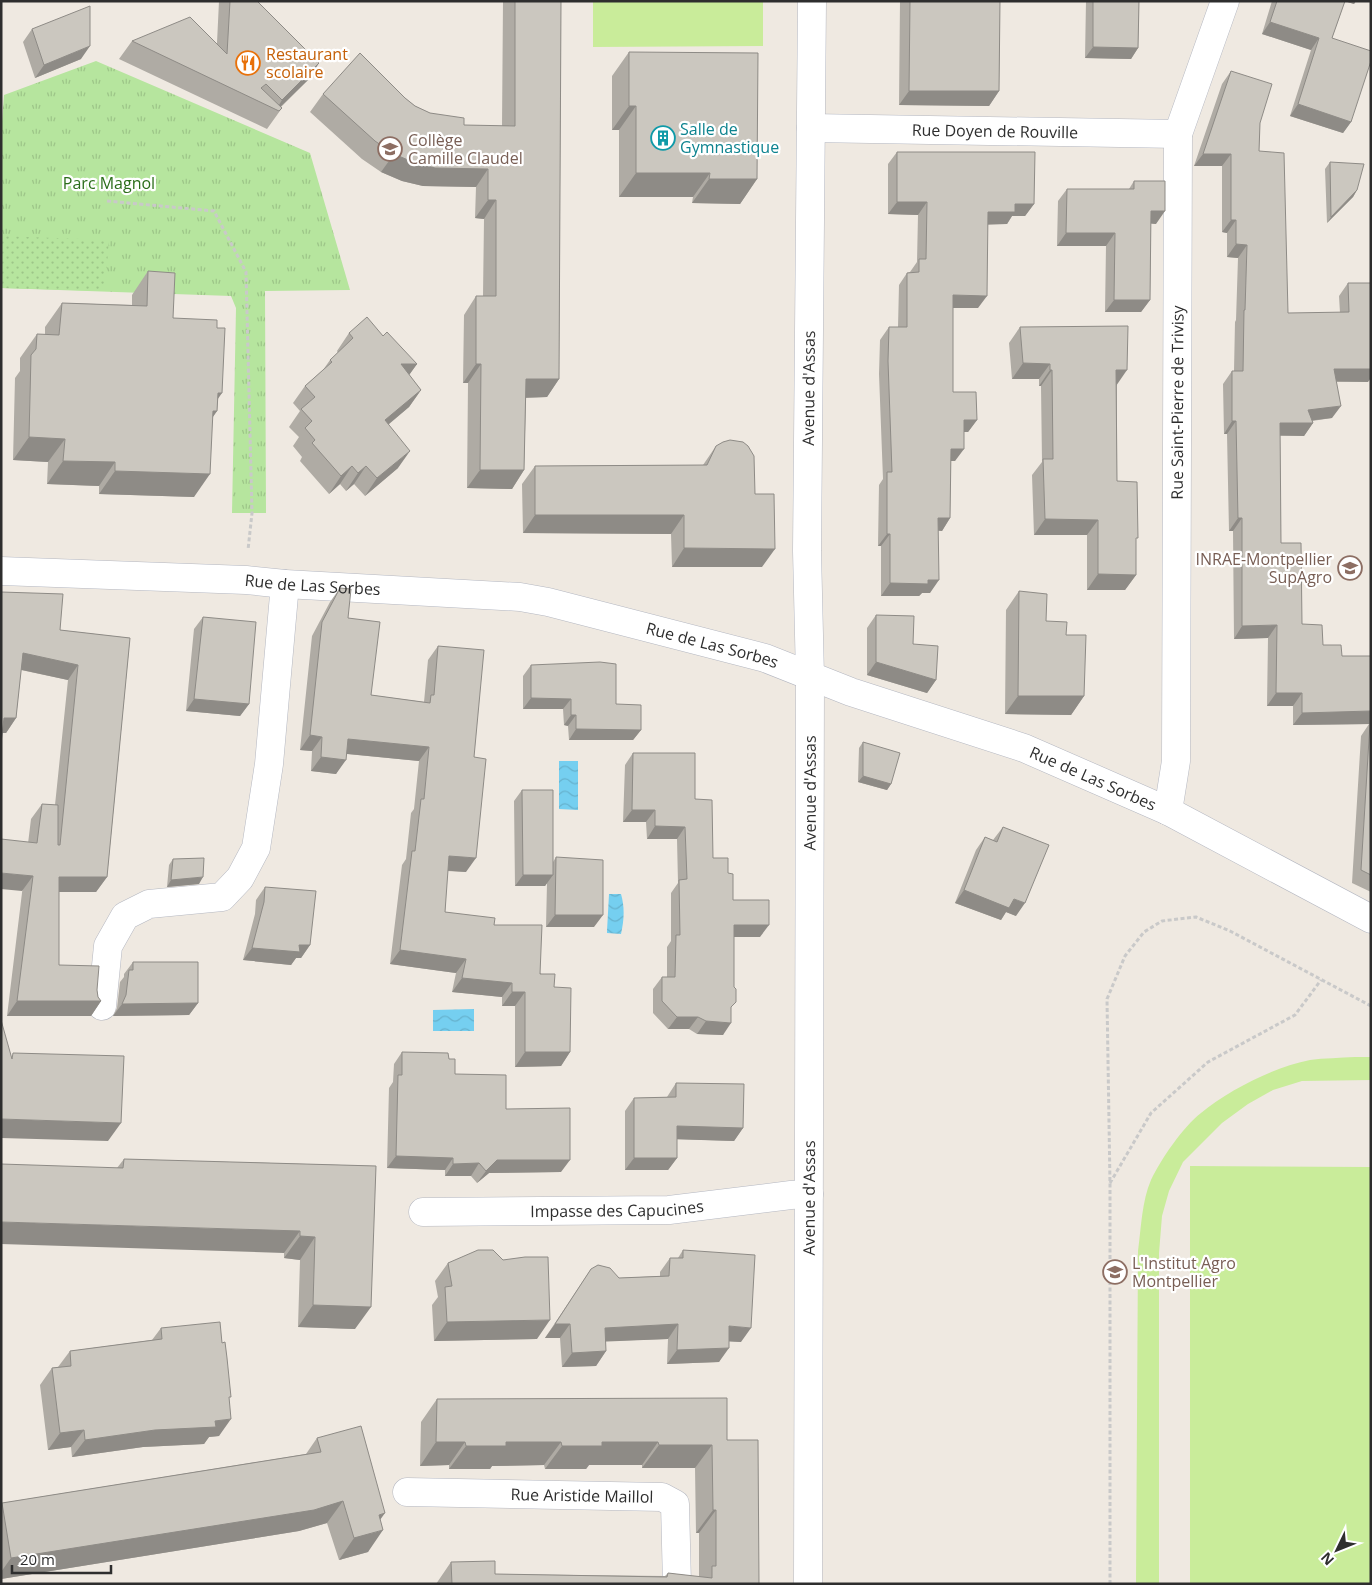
<svg xmlns="http://www.w3.org/2000/svg" width="1372" height="1585" viewBox="0 0 1372 1585" font-family="'Open Sans',sans-serif">
	<defs>
		<pattern id="park-tufts" width="24" height="20" patternUnits="userSpaceOnUse" patternTransform="scale(1.25)"><rect width="24" height="20" fill="#b6e59e"/><path d="M3 7l-1-3M5 7V3M7 7l1-3M15 17l-1-3M17 17v-4M19 17l1-3" fill="none" stroke="#9dc588"/></pattern>
		<pattern id="garden-dots" width="8" height="8" patternUnits="userSpaceOnUse" patternTransform="scale(1.25)"><rect width="8" height="8" fill="#b6e59e"/><path d="M2 2h.1M6 6h.1" fill="none" stroke="#9dc588" stroke-width="1.8" stroke-linecap="round"/></pattern>
		<pattern id="water-waves" width="16" height="10" patternUnits="userSpaceOnUse" patternTransform="scale(1.25)"><rect width="16" height="10" fill="#75cff0"/><path d="M0 5q4-4 8 0t8 0" fill="none" stroke="#66b2ce"/></pattern>
	</defs>
	<rect width="100%" height="100%" fill="#efe9e1"/>
	<path fill="url(#park-tufts)" d="M96 61 310 153 350 290 265 291 266 513H232L236 308 231 296 1 288V135L4 95Z"/>
	<path fill="url(#garden-dots)" d="M1 236 109 240 105 291 1 288Z"/>
	<path fill="#c9ec9a" d="M593 1H763V46L593 47Z
		M1355 1057H1371V1080L1302 1081 1273 1090 1248 1104 1222 1123 1183 1162 1169 1191 1162 1216 1159 1253V1584H1136L1138 1251C1141 1229 1142 1200 1151 1180 1161 1159 1183 1127 1201 1113 1229 1090 1274 1067 1310 1060 1324 1058 1340 1058 1355 1057Z
		M1190 1166 1371 1167V1584H1190Z"/>
	<path fill="url(#water-waves)" d="M578 761V810L559 809V761Z
		M609 894H621C625 908 624 920 621 934L607 933V931Z
		M474 1009V1031H433V1010Z"/>
	<g fill="none" stroke-linecap="round" stroke-linejoin="round">
		<g stroke="#b4b7c1" stroke-width="29">
			<g id="minor">
				<path id="s1" d="M811 128 1178 134"/>
				<path id="s2" d="M1 571 246 580 285 584 520 597 548 602 765 658 851 692 1024 748 1168 811 1371 919"/>
				<path id="s3" d="M1168 811 1176 761 1178 134 1225 1"/>
				<path d="M102 1006 108 946 125 916 149 904 222 897 240 878 256 848 269 764 285 584"/>
				<path id="s4" d="M423 1212 669 1210 791 1195 809 1194"/>
				<path id="s5" d="M407 1492 662 1497 675 1504 677 1584"/>
				<path id="s6" d="M808 1584 810 677 807 551 812 1"/>
			</g>
		</g>
		<path stroke="#c9c9c9" stroke-width="3" stroke-dasharray="4 2.5" stroke-linecap="butt" d="M107 201 214 211 246 272 252 513 248 550
			M1110 1183 1151 1113 1208 1062 1295 1015 1321 980
			M1110 1584V1184L1107 999 1125 956 1144 932 1162 921 1196 917 1230 931 1371 1006"/>
		<use href="#minor" stroke="#fff" stroke-width="28"/>
	</g>
	<path fill="#afaba4" d="M219 1H257L319 63 307 81 281 107 282 108 267 129 119 59 132 41 217 43Z
		M503 1H561L559 379 547 397 526 398 524 470 512 489 467 488 468 383H463L464 315 476 296H483L484 219 475 218 476 187 423 186 402 181 381 172 362 159 310 112 323 94 405 98 415 106 430 113 464 125 502 126Z
		M900 1H1000L999 91 989 106 899 105Z
		M1086 1H1139L1138 48 1131 59 1085 58Z
		M1272 1H1356L1354 4 1345 1 1332 38 1351 122 1343 133 1290 116 1311 50 1262 34Z
		M32 29 81 59 35 78 23 42Z
		M629 52 757 179 740 204 692 203 693 197H619V130H612V76Z
		M1231 71 1260 123 1259 151 1288 313H1340L1339 296 1348 283 1368 382H1336L1332 418 1312 421 1313 423 1304 436H1280L1281 543 1302 624 1323 645 1342 656H1371V892L1352 883 1361 736 1369 724 1293 725V706H1267L1268 638 1234 639 1233 531H1229L1227 434H1224L1223 384 1232 371H1234L1235 322 1236 320 1238 258 1227 257V233L1222 232V166H1194L1222 84Z
		M897 152 1034 204 1025 216H1012L1007 224H988L978 308H953V392L977 420 968 432H964L955 461H951L950 518 942 531 938 530 930 593H922L919 596H881V546H878L879 485 883 479 879 374 880 340 889 327H898L899 285 907 273 910 272 917 262 918 215 888 214V164Z
		M1330 162 1357 190 1353 197 1327 223 1325 169Z
		M1134 181 1156 224 1151 223 1150 300 1141 312H1105L1106 246H1057L1058 201 1067 189H1129Z
		M148 271 173 318 218 399 217 411 212 418 194 497 99 494V486L47 484 48 462 13 460 15 378 20 371V358L37 334 45 335V327L62 303 132 305V295Z
		M1020 327 1117 385V481L1136 540V575L1125 590H1087V535H1034L1032 475 1042 462 1041 386H1039V379H1012L1009 343Z
		M349 333 383 336 417 364 409 375 421 390 409 407 388 425 398 468 365 496 354 484 346 491 340 484 329 494 300 461 302 457 293 446 299 437 289 427 300 411 293 403 305 386 323 370 330 360 338 353 337 351Z
		M716 446 755 494 762 567H672L671 534 523 533 522 484 535 466 703 465Z
		M340 588 348 618 371 695 424 702 428 660 438 646 474 757 466 872 447 871 445 912 494 925 554 987 570 1052 561 1066 515 1067V1006H502V997L452 992 456 973 390 964 402 865 406 859 411 813 414 809 419 761 347 754 336 774 311 771 312 751 300 750 312 636 330 602Z
		M1019 591 1046 621 1066 635 1084 696 1071 715 1005 714 1006 610Z
		M1 592 60 630 130 638 107 877 96 892H59V965L97 990 98 997 101 1001 91 1016H7L31 819 42 804 55 805 68 680 21 670 16 718 6 733H2Z
		M876 615 913 644 936 680 927 693 867 675V628Z
		M203 617 249 704 240 716 186 711 194 629Z
		M531 665 616 704 641 730 633 740H569L568 726 564 725 563 709H523V676Z
		M863 742 891 784 887 790 858 782 859 748Z
		M633 753 695 799 713 858 728 873 733 900 760 937H734L731 1010 723 1035 697 1034 689 1029H668L653 1013V989L662 977H667V947L671 941V893L678 883 677 839H647L646 822H623L625 765Z
		M522 790 553 862 556 857 594 927H546L547 883 545 886H515L514 801Z
		M1003 827 1016 916 1006 912 1001 920 955 903 976 850 985 837 993 840Z
		M173 859 199 884 167 887 169 865Z
		M265 887 310 945 301 958H296L291 965 243 960 255 914 256 900Z
		M133 962 198 1003 189 1015 113 1016 117 1008 120 982 124 977V974Z
		M402 1052 449 1059 455 1074 506 1109 561 1172 489 1173 477 1183 471 1176H445V1170L387 1168 389 1088 393 1082 394 1064Z
		M676 1083 743 1128 734 1141 677 1139V1158L668 1170H625V1111L634 1098 667 1097Z
		M124 1159 376 1166 355 1329 298 1327 300 1260 284 1258V1253L117 1168Z
		M683 1250 741 1342 729 1341 719 1362 667 1364 668 1339 605 1341 606 1351 596 1366 562 1367 560 1338H545L591 1269 619 1278 660 1276V1272L670 1258H678Z
		M448 1263 537 1339 434 1341 432 1305 438 1297 435 1281Z
		M161 1328 229 1400 219 1436 209 1437 204 1444 143 1447 72 1457 71 1447 48 1450 40 1385 52 1368 58 1367 70 1351 152 1340Z
		M437 1399 727 1440 759 1584H436L451 1562 495 1574 665 1576 668 1573 699 1577V1533H696L695 1468H642V1465H589L586 1469H545L544 1465 492 1466 490 1469H449V1465L420 1466 421 1422Z
		M317 1438 380 1520 368 1552 339 1560 327 1523 299 1531 1 1579 2 1503 306 1454Z"/>
	<path fill="#8e8b86" d="M1344 1H1356L1354 4Z
		M1270 22 1319 38 1311 50 1262 34Z
		M90 46 81 59 35 78 44 65Z
		M1093 47 1138 48 1131 59 1085 58Z
		M319 63 307 81 277 110H276L282 100Z
		M909 91H999L989 106 899 105Z
		M1298 104 1351 122 1343 133 1290 116Z
		M629 106H636L619 130H612Z
		M394 154 488 169 476 187 423 186 402 181 381 172Z
		M1203 154H1231L1222 166H1194Z
		M636 173H710L693 197H619Z
		M709 179H757L740 204 692 203Z
		M1357 190 1353 197 1327 223 1331 217Z
		M488 200H496L484 219 475 218Z
		M897 202H927L918 215 888 214Z
		M1015 204H1034L1025 216H1012L1007 224 979 225 988 212Z
		M1151 211H1165L1156 224 1142 223Z
		M1231 220H1236L1227 233 1222 232Z
		M1066 233H1115L1106 246H1057Z
		M1236 244 1247 245 1238 258 1227 257Z
		M953 295 987 296 978 308H945Z
		M1114 300H1150L1141 312H1105Z
		M1023 363 1050 364 1039 379H1012Z
		M401 364H417L404 382Z
		M476 364H481L468 383H463Z
		M1334 369H1371V378L1368 382 1325 381Z
		M1050 370H1052L1041 386H1039Z
		M1116 370H1127L1116 386Z
		M526 379H559L547 397 513 398Z
		M421 390 409 407 372 438 385 420Z
		M218 393H222L206 416Z
		M1341 406 1332 418 1299 422 1308 410Z
		M213 411H217L201 434Z
		M964 420H977L968 432H955Z
		M1232 421H1236L1227 434H1224Z
		M1280 423H1313L1304 436 1271 435Z
		M29 437 65 439 48 462 13 460Z
		M951 449H964L955 461H942Z
		M410 451 398 468 365 496 377 478Z
		M63 461 115 462 99 486 47 484Z
		M352 466 340 484 329 494 341 476Z
		M366 466 354 484 346 491 358 473Z
		M480 470H524L512 489 467 488Z
		M115 471 210 474 194 497 99 494Z
		M535 515H684L671 534 523 533Z
		M938 518H950L942 531 929 530Z
		M1238 518H1242L1233 531H1229Z
		M1045 519 1098 520 1087 535H1034Z
		M887 534H890L881 546H878Z
		M684 548 775 549 762 567H672Z
		M1098 574 1136 575 1125 590H1087Z
		M928 580H939L930 593H922L919 596H881L890 583Z
		M1277 625 1268 638 1234 639 1242 626Z
		M23 653 78 665 68 680 13 668Z
		M876 662 936 680 927 693 867 675Z
		M1276 693H1302L1293 706H1267Z
		M1018 696H1084L1071 715 1005 714Z
		M531 698 571 699 563 709H523Z
		M194 699 249 704 240 716 186 711Z
		M1371 711V724L1293 725 1302 713Z
		M571 715H576L568 726 564 725Z
		M4 718H16L6 733H1Z
		M576 729 641 730 633 740H569Z
		M310 735 322 737 312 751 300 750Z
		M348 739 429 747 419 761 338 753Z
		M321 757 346 760 336 774 311 771Z
		M863 776 891 784 887 790 858 782Z
		M632 810H655L646 822H623Z
		M655 826 685 827 677 839H647Z
		M449 856 476 858 466 872 439 870Z
		M1 873 33 876 22 891 1 889Z
		M523 875H553L545 886H515Z
		M59 877H107L96 892H48Z
		M203 877 199 884 167 887 171 880Z
		M964 890 1014 899 1025 903 1016 916 1006 912 1001 920 955 903Z
		M555 915H603L594 927H546Z
		M734 925H769L760 937H726Z
		M299 945H310L301 958H296L291 965 243 960 252 948Z
		M400 950 466 959 456 973 390 964Z
		M462 978 512 983 502 997 452 992Z
		M512 992H525L515 1006H502Z
		M17 1001H101L91 1016H7Z
		M198 1003 189 1015 113 1016 122 1004Z
		M677 1017H698L689 1029H668Z
		M706 1021 731 1023 723 1035 697 1034Z
		M525 1052H570L561 1066 515 1067Z
		M1 1119 121 1123 108 1141 1 1138Z
		M677 1126 743 1128 734 1141 668 1139Z
		M396 1156 453 1158 445 1170 387 1168Z
		M634 1158H677L668 1170H625Z
		M497 1160H570L561 1172 489 1173 477 1183 486 1171Z
		M479 1163 471 1176H445L453 1164Z
		M1 1222 300 1231 284 1253 1 1244Z
		M300 1236 315 1237 300 1260 284 1258Z
		M313 1305 371 1307 355 1329 298 1327Z
		M550 1320 537 1339 434 1341 447 1322Z
		M555 1324H570L560 1338H545Z
		M678 1324 668 1339 595 1342 605 1328Z
		M729 1326 751 1328 741 1342 719 1341Z
		M729 1348 719 1362 667 1364 677 1350Z
		M606 1351 596 1366 562 1367 572 1353Z
		M231 1419 219 1436 209 1437 204 1444 143 1447 72 1457 85 1440Z
		M84 1430 71 1447 48 1450 60 1433Z
		M436 1442H465L449 1465 420 1466Z
		M506 1442H561L544 1465 492 1466 490 1469H449L466 1446Z
		M602 1442H658L642 1465H589L586 1469H545L562 1446Z
		M659 1445H712L695 1468H642Z
		M343 1501 327 1523 299 1531 1 1579V1572L11 1558Z
		M713 1510H716L699 1533H696Z
		M385 1513 370 1534 383 1530 368 1552 339 1560 354 1538 379 1515Z"/>
	<path fill="#cbc7bf" stroke="#8e8b86" d="M230 1H257L319 63 282 100 266 84 261 88 282 108 279 111 132 41 190 17 227 54Z
		M515 1H561L559 379H526L524 470H480L481 364H476V296H496V200H488V169L435 168 415 163 394 154 375 141 323 94 360 53 405 98 415 106 430 113 464 118V125L515 126Z
		M910 1H1000L999 91H909Z
		M1093 1H1139L1138 48 1093 47Z
		M1277 1H1345L1332 38 1371 51V61L1351 122 1298 104 1319 38 1270 22Z
		M90 6V46L44 65 32 29Z
		M629 52 758 53 757 179H709L710 173H636V106H629Z
		M1231 71 1272 84 1260 123 1259 151 1284 153 1288 313 1349 312 1348 283H1371V369H1334L1341 406 1308 410 1313 423H1280L1281 543H1301L1302 624 1322 625 1323 645H1341L1342 656H1371V711L1302 713V693H1276L1277 625 1242 626V518H1238L1236 421H1232V371H1243L1244 310H1245L1247 245 1236 244V220H1231V154H1203Z
		M897 152H1035L1034 204H1015V212H988L987 296 953 295V392H976L977 420H964V449H951L950 518H938L939 580H928V584L890 583V534H887V472H892L888 361 889 327H907V273L919 272V259H926L927 202H897Z
		M1330 162 1364 164 1357 190 1331 217Z
		M1134 181H1165V211H1151L1150 300H1114L1115 233H1066L1067 189H1134Z
		M148 271 175 273 173 318 217 320V328H225L222 393H218L217 411H213L210 474 115 471V462L63 461 65 439 29 437 31 355 36 349 37 334 59 335 62 303 147 306Z
		M367 317 383 336 387 332 417 364H401L421 390 385 420 410 451 377 478 366 466 358 473 352 466 341 476 312 443 315 440 305 428 312 421 301 409 315 397 305 386 332 362 330 360 353 338 349 333Z
		M1128 326 1127 370H1116L1117 481 1137 482 1138 538H1136V575L1098 574V520L1045 519 1043 459H1053L1052 370H1050V364L1023 363 1020 327Z
		M730 440 743 442 748 446 754 456 755 494H774L775 549 684 548V515H535V466L707 465 716 446 723 442Z
		M340 588 351 589 348 618 380 622 371 695 430 703 431 695H434L438 646 484 650 474 757 486 759 476 858 449 856 445 912 495 918 494 925H542L540 974H555L554 987 571 988 570 1052H525V992H512V983L462 978 466 959 400 950 412 851H415L421 799H424L429 747 348 739 346 760 321 757 322 737 310 735 322 622Z
		M1019 591 1047 594 1046 621 1067 622 1066 635H1086L1084 696H1018Z
		M1 592 63 594 60 630 130 638 107 877H59V965L99 966 97 990 98 997 101 1001H17L33 876 1 873V839L37 843 42 804 58 805V845H60L78 665 23 653 16 718H4L1 743Z
		M876 615 914 616 913 644 938 646 936 680 876 662Z
		M203 617 256 622 249 704 194 699Z
		M600 662 616 664V704L641 705V730L576 729V715H571V699L531 698V665Z
		M1370 723H1371V875L1361 870Z
		M863 742 900 753 891 784 863 776Z
		M633 753H695V799L712 800 713 858H728V873L733 874V900H769V925H734V987L736 989V1002L731 1007V1023L706 1021 698 1017H677L662 1001V977H675L676 935H680L679 880 687 879 685 827 655 826V810H632Z
		M522 790H553V875H523Z
		M1003 827 1049 845 1025 903 1014 899 1009 908 964 890 985 837 997 842Z
		M556 857 603 860V915H555Z
		M204 858 203 877 171 880 173 859Z
		M265 887 316 891 310 945H299L300 952 252 948 264 902Z
		M133 962H198V1003L122 1004 126 995 129 970H133Z
		M1 1020 12 1059 13 1053 124 1056 121 1123 1 1119Z
		M402 1052 448 1053 449 1059H455V1074L506 1075V1109L570 1108V1160H497L486 1171 479 1163 453 1164V1158L396 1156 398 1075H402Z
		M676 1083 744 1084 743 1128 677 1126V1158H634V1098L676 1097Z
		M124 1159 376 1166 371 1307 313 1305 315 1237 300 1236V1231L1 1222V1164L123 1168Z
		M478 1250H493L503 1260 525 1257H548L550 1320 447 1322 445 1287 452 1286 448 1263Z
		M683 1250 755 1255 751 1328 729 1326V1348L677 1350 678 1324 605 1328 606 1351 572 1353 570 1324H555L591 1269 598 1265 610 1268 619 1278 669 1276 670 1258H683Z
		M220 1322 222 1343 225 1342 227 1358 231 1397H229L231 1419 215 1421 216 1427 155 1430 85 1440 84 1430 60 1433 52 1368 71 1366 70 1351 162 1339 161 1328Z
		M727 1398V1440H758L759 1584H452L451 1562 495 1561V1574L667 1577 668 1573 712 1578V1566H716V1510H713L712 1445H659L658 1442H602V1446H562L561 1442H506V1446H466L465 1442H436L437 1399Z
		M361 1426 385 1513 379 1515 383 1530 354 1538 343 1501 314 1510 11 1558 2 1503 321 1452 317 1438Z"/>
	<defs>
		<g id="restaurant-ring" transform="scale(1.25)"><circle r="9.5" fill="#fff" stroke="#e8710a" stroke-width="1.5"/><path d="M-5-6h1v4h1v-4h1v4h1v-4h1v5L-1.5 .5V6h-2V.5L-5-1ZM5-6V6H3V1.5H1.5Q1.5-4 5-6Z" fill="#e8710a"/></g>
		<g id="building-ring" transform="scale(1.25)"><circle r="9.5" fill="#fff" stroke="#0f9aa8" stroke-width="1.5"/><path d="M-4-6H4V6H1V3H-1V6H-4ZM-2.5-4.3h1.7v1.8h-1.7ZM.8-4.3h1.7v1.8H.8ZM-2.5-1h1.7V.8h-1.7ZM.8-1h1.7V.8H.8Z" fill="#0f9aa8"/></g>
		<g id="school-ring" transform="scale(1.25)"><circle r="9.5" fill="#fff" stroke="#8d6e63" stroke-width="1.5"/><path d="M0-5L7-2L0 1L-7-2ZM-4 1L0 2.5L4 1V4Q0 6-4 4Z" fill="#8d6e63"/></g>
		<g id="university-ring" transform="scale(1.25)"><circle r="9.5" fill="#fff" stroke="#8d6e63" stroke-width="1.5"/><path d="M0-5L7-2L0 1L-7-2ZM-4 1L0 2.5L4 1V4Q0 6-4 4Z" fill="#8d6e63"/></g>
	</defs>
	<g fill-rule="evenodd">
		<use href="#restaurant-ring" x="248" y="63"/>
		<use href="#building-ring" x="663" y="138"/>
		<use href="#school-ring" x="390" y="149"/>
		<use href="#university-ring" x="1350" y="568"/>
		<use href="#university-ring" x="1115" y="1272"/>
	</g>
	<g text-anchor="middle" dominant-baseline="central" stroke-width="4.5" stroke-linejoin="round" paint-order="stroke">
		<g font-size="16" fill="#c56008" stroke="#fff" text-anchor="start">
			<text x="266" y="54">Restaurant<tspan x="266" dy="18">scolaire</tspan></text>
		</g>
		<g font-size="16" fill="#0d838f" stroke="#fff" text-anchor="start">
			<text x="680" y="129">Salle de<tspan x="680" dy="18">Gymnastique</tspan></text>
		</g>
		<g font-size="16" fill="#2e2e2e" stroke="#fff">
			<text stroke="none"><textPath href="#s1" startOffset="184">Rue Doyen de Rouville</textPath></text>
			<text stroke="none"><textPath href="#s6" startOffset="1196">Avenue d'Assas</textPath></text>
			<text stroke="none"><textPath href="#s3" startOffset="409">Rue Saint-Pierre de Trivisy</textPath></text>
			<text stroke="none"><textPath href="#s2" startOffset="312">Rue de Las Sorbes</textPath></text>
			<text stroke="none"><textPath href="#s2" startOffset="718">Rue de Las Sorbes</textPath></text>
			<text stroke="none"><textPath href="#s2" startOffset="1122">Rue de Las Sorbes</textPath></text>
			<text stroke="none"><textPath href="#s6" startOffset="791">Avenue d'Assas</textPath></text>
			<text stroke="none"><textPath href="#s6" startOffset="386">Avenue d'Assas</textPath></text>
			<text stroke="none"><textPath href="#s4" startOffset="194">Impasse des Capucines</textPath></text>
			<text stroke="none"><textPath href="#s5" startOffset="175">Rue Aristide Maillol</textPath></text>
		</g>
		<g font-size="16" fill="#785e54" stroke="#fff" text-anchor="start">
			<text x="408" y="140">Collège<tspan x="408" dy="18">Camille Claudel</tspan></text>
			<text x="1332" y="559" text-anchor="end">INRAE-Montpellier<tspan x="1332" dy="18">SupAgro</tspan></text>
			<text x="1132" y="1263">L'Institut Agro<tspan x="1132" dy="18">Montpellier</tspan></text>
		</g>
		<g font-size="16" fill="#2c6e1b" stroke="#fff">
			<text x="109" y="183">Parc Magnol</text>
		</g>
	</g>
	<rect width="1372" height="1585" fill="none" stroke="#2e2e2e" stroke-width="5"/>
	<g transform="translate(1337 1550) rotate(227)" stroke="#ffffff" stroke-width="4" paint-order="stroke">
	<path d="M0-4L9 19L0 12L-9 19Z" fill="#2e2e2e"/>
	<text y="-8" font-size="14" font-weight="bold" text-anchor="middle" fill="#2e2e2e">N</text>
	</g>
	<path d="M12 1565v8h99v-8" fill="none" stroke="#2e2e2e" stroke-width="2.5"/>
	<text x="20" y="1565" font-size="15" fill="#2e2e2e" stroke="#ffffff" stroke-width="4" paint-order="stroke">20 m</text>
</svg>
